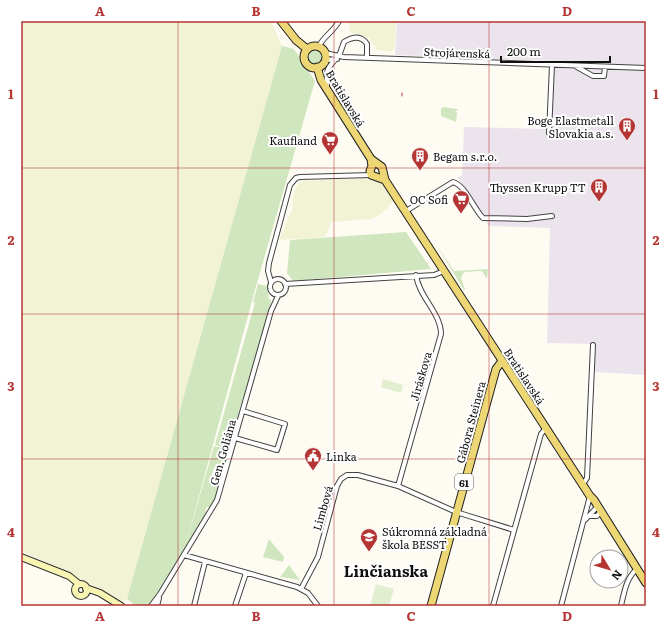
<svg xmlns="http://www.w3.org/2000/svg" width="667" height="627" viewBox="0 0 667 627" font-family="Literata,serif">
	<rect width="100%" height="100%" fill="#fefcf2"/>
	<path fill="#ece4ed" d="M397 21H646V375L594 372 591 344 547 343 550 228 489 226 457 177 462 176 464 127 547 129 550 61 395 55Z"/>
	<path fill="#f2f2d4" d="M21 21H271L282 46 127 599 122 602 90 587 85 581 76 579 70 573 21 551Z
		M349 21H396L395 48 391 52 377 50 369 38 350 32Z
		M362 178 382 182 395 201 388 206 389 208 372 219 331 222 325 237 279 240 293 207 292 200 296 187 302 181Z"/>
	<path fill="#d0e6be" d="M282 46 294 49 315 81 255 290 185 548 214 446 230 450 224 470V466H220L219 469 214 468 211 477 217 479 216 482 214 480 216 485 220 486 211 507H207L205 510 208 513 152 602 148 606H136L127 599Z
		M307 56a8 8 0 1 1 16 0a8 8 0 1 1-16 0Z
		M443 107 457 109 458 111H455L457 113 456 122 441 116V109Z
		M406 232 431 269 293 281 287 273 290 240Z
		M435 243 454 271 488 269 487 279 482 271 464 272 461 278 465 289 464 290Z
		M258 284 267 286 269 299 271 300 270 309 239 411 230 449 215 445 252 313 255 303 253 302Z
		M269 539 284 557 283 562 263 557Z
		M289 565 300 580 280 577Z"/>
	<path fill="#e1eecf" d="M383 379 403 385 401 393 381 387Z
		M376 584 394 589 389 606H370Z"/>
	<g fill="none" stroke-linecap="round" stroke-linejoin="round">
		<g stroke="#424242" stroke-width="6">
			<path id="street" d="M319 46C324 36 334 31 339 21
				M325 53 344 57 646 68
				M339 56 344 42C352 37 361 35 367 44V58
				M325 60 337 59
				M575 66 593 76H604L605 67
				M327 88C327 73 324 71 336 59
				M549 133 552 65
				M406 211 453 182C466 186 473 208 483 218L527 219 552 216
				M270 287a8 8 0 1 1 16 0a8 8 0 1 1-16 0Z
				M271 282 268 271 269 263 290 185 296 178 300 177 371 175
				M285 284 434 275 444 271
				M235 438 277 450 285 424 243 411
				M583 484 587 478 593 345
				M398 486 441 334C441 313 419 297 416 275
				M588 516H597L601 511
				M585 520 598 506
				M184 555 297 587 308 593 318 606
				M301 589 318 557 337 486 341 479 347 475H358L398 486 456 512 514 530
				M151 606 160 594 217 500 271 311 278 296
				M157 606 159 598
				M194 606 205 562
				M235 606 246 573
				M493 606 541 434 546 428
				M561 606 590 496
				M621 606C624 593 626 578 637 569"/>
		</g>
		<g stroke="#313131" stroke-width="8">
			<path id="secondary" d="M21 557 69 576 79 584
				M75 590a6 6 0 1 1 12 0a6 6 0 1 1-12 0Z
				M86 588 100 593 121 606"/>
		</g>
		<g stroke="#202020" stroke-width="9">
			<path id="primary" d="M281 21 296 40 307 49
				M304 57a11 11 0 1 1 22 0a11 11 0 1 1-22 0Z
				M317 67 321 80 371 159 382 167 385 180 590 496 594 500 646 583
				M371 159 372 166 370 171 371 175 385 180
				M431 606 496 369 502 361"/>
		</g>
		<use href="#street" stroke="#fff" stroke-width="4"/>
		<use href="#secondary" stroke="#f8f5b3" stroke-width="6"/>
		<use href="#primary" stroke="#ecd774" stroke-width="7"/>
		<path stroke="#b43533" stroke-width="1" d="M402 96V93"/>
	</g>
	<path fill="none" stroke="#b43533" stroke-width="1" stroke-opacity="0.55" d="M178 21V606M334 21V606M489 21V606M21 168H646M21 314H646M21 459H646"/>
	<defs>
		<g id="building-pin" transform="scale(0.9)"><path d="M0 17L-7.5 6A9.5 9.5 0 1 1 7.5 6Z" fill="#b43533" stroke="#fff"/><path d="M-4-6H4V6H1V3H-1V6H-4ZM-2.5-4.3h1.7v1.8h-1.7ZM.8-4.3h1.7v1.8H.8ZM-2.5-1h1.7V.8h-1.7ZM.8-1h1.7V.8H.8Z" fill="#fff"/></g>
		<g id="supermarket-pin" transform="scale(0.9)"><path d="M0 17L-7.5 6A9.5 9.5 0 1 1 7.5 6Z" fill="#b43533" stroke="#fff"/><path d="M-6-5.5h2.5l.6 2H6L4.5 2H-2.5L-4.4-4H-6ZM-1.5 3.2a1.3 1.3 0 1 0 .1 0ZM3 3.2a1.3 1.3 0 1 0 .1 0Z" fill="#fff"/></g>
		<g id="civic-pin" transform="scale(0.9)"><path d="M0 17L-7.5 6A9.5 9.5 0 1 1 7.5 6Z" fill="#b43533" stroke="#fff"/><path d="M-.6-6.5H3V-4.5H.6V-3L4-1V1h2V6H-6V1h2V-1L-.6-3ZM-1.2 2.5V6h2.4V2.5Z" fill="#fff"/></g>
		<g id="school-pin" transform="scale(0.9)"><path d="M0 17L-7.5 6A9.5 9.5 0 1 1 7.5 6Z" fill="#b43533" stroke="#fff"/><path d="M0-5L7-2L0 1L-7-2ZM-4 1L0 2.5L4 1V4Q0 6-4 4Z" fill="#fff"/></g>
	</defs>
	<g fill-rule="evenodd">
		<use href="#building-pin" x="627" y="126"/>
		<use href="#supermarket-pin" x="330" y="140"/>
		<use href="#building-pin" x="420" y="156"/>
		<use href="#building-pin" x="599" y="187"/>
		<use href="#supermarket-pin" x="461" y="199"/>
		<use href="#civic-pin" x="313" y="456"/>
		<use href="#school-pin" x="369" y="537"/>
	</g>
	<g text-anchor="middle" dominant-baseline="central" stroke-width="4" stroke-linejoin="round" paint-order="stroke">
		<rect fill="#fff" stroke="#575757" stroke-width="1" x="455" y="474" width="18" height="16" rx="3"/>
		<g font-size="10" font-weight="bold" fill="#0f0f0f">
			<text x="464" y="482">61</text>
		</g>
		<g font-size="11" fill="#0f0f0f" stroke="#fff">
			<text transform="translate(457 52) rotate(2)">Strojárenská</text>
			<text transform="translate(346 98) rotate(59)">Bratislavská</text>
			<text transform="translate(420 376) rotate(-74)">Jiráskova</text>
			<text transform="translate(525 376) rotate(57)">Bratislavská</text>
			<text transform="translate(470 422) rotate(-75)">Gábora Steinera</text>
			<text transform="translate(222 452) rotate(-74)">Gen. Goliána</text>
			<text transform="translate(322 508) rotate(-74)">Limbová</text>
		</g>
		<g font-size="11" fill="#0f0f0f" stroke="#fff" text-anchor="end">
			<text x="614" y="120">Boge Elastmetall<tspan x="614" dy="13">Slovakia a.s.</tspan></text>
			<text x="317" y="140">Kaufland</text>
			<text x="433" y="156" text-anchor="start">Begam s.r.o.</text>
			<text x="586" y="187">Thyssen Krupp TT</text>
			<text x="448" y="199">OC Sofi</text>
			<text x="326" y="456" text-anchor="start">Linka</text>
			<text x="382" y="531" text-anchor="start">Súkromná základná<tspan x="382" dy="13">škola BESST</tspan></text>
		</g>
		<g font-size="15" font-weight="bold" fill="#0f0f0f" stroke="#fff">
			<text x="386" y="570">Linčianska</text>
		</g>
	</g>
	<rect width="667" height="627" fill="none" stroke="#ffffff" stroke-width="44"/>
	<g transform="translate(609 569) rotate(128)"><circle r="19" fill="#ffffff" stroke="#9f9f9f"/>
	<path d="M0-3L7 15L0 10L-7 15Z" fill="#b43533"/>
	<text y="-6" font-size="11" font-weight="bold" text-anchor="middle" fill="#0f0f0f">N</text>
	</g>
	<path d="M501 56v6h109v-6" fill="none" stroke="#0f0f0f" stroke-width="2"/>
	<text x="507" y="56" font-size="12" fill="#0f0f0f" stroke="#ffffff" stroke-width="3" paint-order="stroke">200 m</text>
	<rect x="22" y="22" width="623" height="583" fill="none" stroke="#b43533" stroke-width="1.5"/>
	<g font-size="13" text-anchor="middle" font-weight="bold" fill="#b43533">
		<text x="100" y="16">A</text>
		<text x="256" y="16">B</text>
		<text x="411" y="16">C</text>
		<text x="567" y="16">D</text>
		<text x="11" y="99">1</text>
		<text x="656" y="99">1</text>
		<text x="11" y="245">2</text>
		<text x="656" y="245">2</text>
		<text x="11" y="391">3</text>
		<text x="656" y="391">3</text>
		<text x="11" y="537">4</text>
		<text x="656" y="537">4</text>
		<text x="100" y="621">A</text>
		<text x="256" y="621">B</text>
		<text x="411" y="621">C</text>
		<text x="567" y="621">D</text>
	</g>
</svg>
